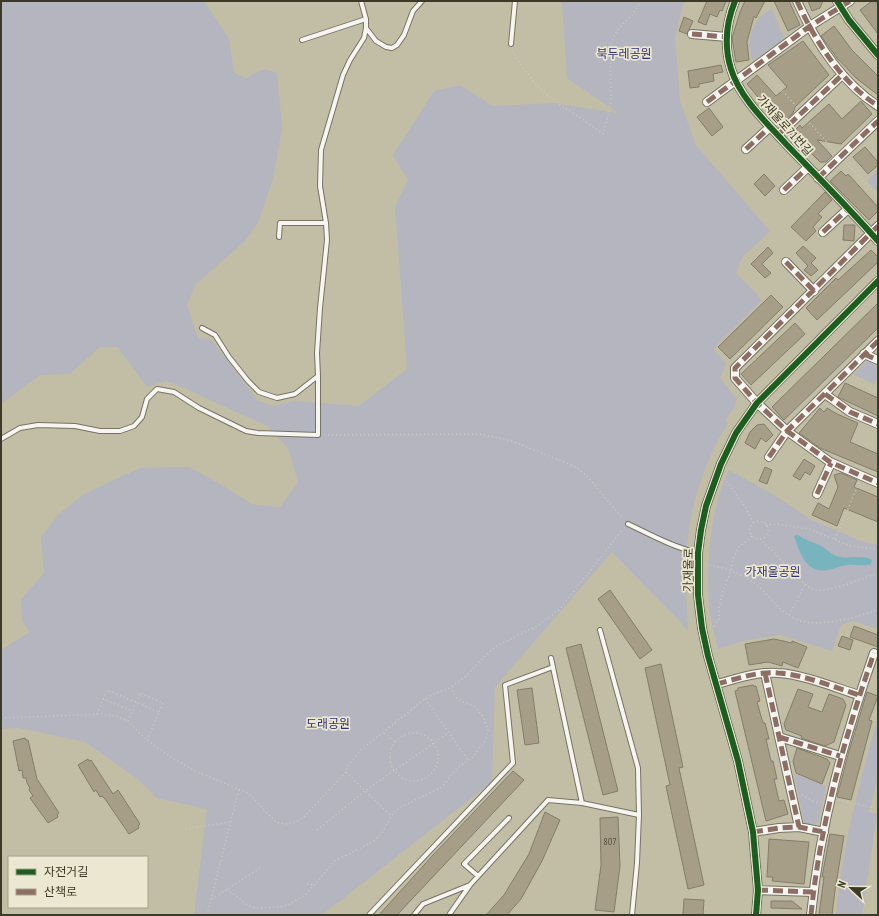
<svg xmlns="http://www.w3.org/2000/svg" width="879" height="916" viewBox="0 0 879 916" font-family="'PT Sans Narrow','Noto Sans KR',sans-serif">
	<rect width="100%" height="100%" fill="#c2bea5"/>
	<path fill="#b4b5be" d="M1 1H204L229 38 234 73 245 78 264 69 277 73 282 128 273 179 258 223 245 241 195 285 187 306 198 338 211 339 258 401 273 406 295 401 359 406 407 369 395 207 408 180 393 155 434 91 460 85 493 106 554 103 618 113 567 78 562 1H684L675 37 680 101 696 145 770 231 742 258 736 273 762 300 713 349 726 363 720 378 737 399 735 406 726 419 728 423C703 463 688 512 686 560 685 583 687 607 688 630L612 552 495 687 492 782 322 915H194L207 809 157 798 135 777 85 742 19 728 1 729V650L30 632 22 620 21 599 44 573 41 537 58 515 84 494 140 468 189 467 222 485 251 504 280 507 298 482 288 448 267 426 182 387 166 381 147 387 117 347H100L70 374 40 375 1 404Z
		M772 9 784 39 753 61 749 45 752 30 759 17Z
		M878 169V192L867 181Z
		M868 361 878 366V375L874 384 853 374Z
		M729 470 776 496 811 520 864 542 878 545V629L853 621 841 625 832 651 780 635 743 641 718 649C715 636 711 622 709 609 706 568 710 507 729 470Z
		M878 718V778L869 812 877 814 862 915H836C842 848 859 783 878 718Z
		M794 773 826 786 819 821C815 825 812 827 806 826L804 823Z"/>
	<path fill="#78b4be" d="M798 535C805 540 813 542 821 546 828 550 833 556 841 557 851 559 863 554 872 560L871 564C863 567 855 564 846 565 840 566 834 569 828 570 806 574 800 553 794 536Z"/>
	<path fill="#a69e87" stroke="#837d6a" d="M707 1H726L722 11 720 10 717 17 710 14 706 25 698 22Z
		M745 1H765L756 18 754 16 747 42 749 60 736 62 732 38 740 12Z
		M774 1H789L800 25 788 31Z
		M808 1H823L820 8 812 11Z
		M872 1H875L878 5V34L860 10Z
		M684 17 693 21 687 34 679 31Z
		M834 26 852 50 878 76V95L856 78 837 58 824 40 821 36Z
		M803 41 829 75 795 107 793 113 784 121 779 122 747 84 757 75 776 96 787 87 768 65Z
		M721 65 723 72 713 74 714 81 699 84V87L690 88 688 71Z
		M861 101 872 114 841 144 817 140 832 156 826 162H820L806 148 804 150 790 135 800 125 802 128 829 104 842 119Z
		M709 108 723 127 712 136 697 117Z
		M865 147 878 162V165L868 174 853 157Z
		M841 171 846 176 848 174 878 207V211L869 220 830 181Z
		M764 174 775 186 765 196 754 184Z
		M825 192 832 200 818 214 822 217 813 227 816 231 806 241 791 227Z
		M844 225H855L854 241 843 240Z
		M803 246 816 258 811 263 818 270 811 276 804 270 808 266 796 253Z
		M768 247 773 253 762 264 771 273 765 278 751 264Z
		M871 250 878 257V262L817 320 806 308 836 278 838 280Z
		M771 295 783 307 730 359 718 347Z
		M878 303V328L784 420 772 407Z
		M795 323 805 334 751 385 741 374Z
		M845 383 878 398V416L838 397Z
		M820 408 824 412 827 408 837 414 858 423 850 442 878 454V472L820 448 799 433Z
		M764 424 773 435 766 442 761 438 755 449 745 443 750 432 757 425Z
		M804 459 815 466 810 475 805 472 800 480 793 476Z
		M765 467 772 470 767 484 759 481Z
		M841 473 857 480 854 487 878 497V522L844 508 837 526 812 515 818 503 829 509 838 487 834 475Z
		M610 590 652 650 640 659 598 599Z
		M854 626 878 635V647L850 637Z
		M842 636 853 640 850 650 838 646Z
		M774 639 792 643V641L807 647 798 668 783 662 782 666 768 662 749 665 745 644Z
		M581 644 618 791 603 795 566 648Z
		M661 664 683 767 679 768 704 885 688 889 666 786 670 785 645 668Z
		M753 685V686H756L760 701 757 702 763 723H765L769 739H766L771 761H773L777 779H774L779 801 784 800 788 814 766 821 735 691 738 690V688Z
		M532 688 539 743 525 745 517 690Z
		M798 689 813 694 808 707 822 712 829 694 843 699 846 705 834 742 825 746 801 738 802 736 786 730 784 724Z
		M867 692 878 696 869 720 872 721 851 800 837 797 849 751Z
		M25 738 26 740H28L37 779 59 813 57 815 58 817 48 823 30 798 33 796 29 790 30 788 27 783 26 778H23L22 770 19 771 13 741Z
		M797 748 827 759 830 763 822 784 796 773 793 761Z
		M88 759 89 761 91 760 113 794 118 790 140 824 138 826 139 828 129 834 105 799 102 796 100 797 96 790 94 792 78 765Z
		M513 771 524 780 397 915H379L433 855Z
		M545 812 560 820 542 861 521 899 507 915H486L504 895 529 854Z
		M618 817 620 866 614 912 595 910 601 865 600 818Z
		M830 834 844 836 835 890 832 915H819L824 877H822Z
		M769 839 809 842 804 884 772 881 773 877H767Z
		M684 899 704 900 703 915H683Z
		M771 901H792L802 909 771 908Z"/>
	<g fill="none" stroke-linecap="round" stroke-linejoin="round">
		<g stroke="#767360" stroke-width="6">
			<path id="lane" d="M366 28 376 41 386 47 392 48 397 45 404 35 413 11 422 1
				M302 40 366 19
				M511 44 515 1
				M279 237 280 223H326
				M202 328 215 335 229 357 248 381 259 392 277 398 295 394 318 376 317 353 320 308 327 240 326 223 320 186 321 150 343 75 350 60 364 38 366 28V19L361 1
				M1 439 20 428 38 425 75 426 100 431H120L134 426 142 417 147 399 157 389 174 392 199 408 246 431 258 433 318 435V376
				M628 524C651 535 673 547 698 553
				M600 630 638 768 639 815 637 863 632 915
				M551 658 582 803
				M478 876 464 864 509 818
				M369 915 513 763 505 685 553 667
				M414 915 423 904 470 885 548 800 582 803 639 815
				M449 915 470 885"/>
		</g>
		<g stroke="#767360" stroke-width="10">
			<path id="street" d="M735 1C726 23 724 46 731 69 740 98 766 122 786 144 817 176 849 208 878 241
				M797 1C815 41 841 82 878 106
				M837 1 849 20 878 55
				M692 34 727 37
				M707 102 810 26 850 1
				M778 135 842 75
				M746 149 770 127
				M818 178 878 121
				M784 190 808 167
				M878 226 735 368V378L757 403 787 431 830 462 878 483
				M823 232 848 209
				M786 262 814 291
				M864 354 878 360
				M825 394 850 412 878 424
				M769 457 787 431 878 341
				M817 494 831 463
				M765 673 799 827
				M717 684C736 679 758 671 778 673 802 674 836 688 859 695
				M779 737 840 756
				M753 832 779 828 799 827 824 832
				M758 890 813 892
				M756 915 758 890 753 832 738 761 708 656 702 628 698 595V553L701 530 706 506 721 464 736 433 757 403 878 281
				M811 915C820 824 844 739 874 653"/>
		</g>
		<path stroke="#cac9c1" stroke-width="1.5" stroke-dasharray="1 3" stroke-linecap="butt" d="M512 51C523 68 535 86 552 99 568 111 587 121 603 134L608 116 611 100 610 46 617 30 633 14 641 1
			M764 70 796 106
			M807 120 834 150
			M846 163 878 196
			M852 380 878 392
			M324 435 480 434 512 441 576 467 587 476 623 519
			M724 479 727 481 744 505 754 524
			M750 530a9 9 0 1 1 18 0a9 9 0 1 1-18 0Z
			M766 525 779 524 809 529 850 546 878 549
			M760 539 804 583C808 587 812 590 817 590 831 592 864 578 878 573
			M835 539 859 483
			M706 565C722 566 740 573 754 583 767 592 775 607 790 616 793 618 797 620 801 621 819 627 861 617 878 609
			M789 615 805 585
			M710 627 714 626 719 619V608L723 591 731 571 733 559 739 547 752 536
			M103 699 132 711
			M425 699 467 759
			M97 714 107 690 159 712 147 741
			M1 718 102 714 116 716 128 721 148 741 174 759 193 770 248 793 276 822 286 824 296 822 305 816 346 772 349 764 361 750 425 699 436 693 450 688 465 677 478 663 495 647 537 626 560 609 623 529
			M128 721 140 693 163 703 159 712
			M390 757a24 24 0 1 1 48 0a24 24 0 1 1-48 0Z
			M384 733 395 742
			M346 772 391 816
			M802 795 817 803 822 801
			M839 800 878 809
			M185 829 230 822
			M317 830 365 791 448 733
			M307 884 314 885
			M227 889 246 904 255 908 279 907 290 904 306 894 335 861 374 841 382 833 391 816 399 808 442 787 455 770 474 756 485 741 488 730 483 716 474 706 463 702 457 698 450 688
			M212 899 260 868
			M207 915 239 789"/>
		<use href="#lane" stroke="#f6f5f2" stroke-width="4"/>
		<use href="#street" stroke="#f6f5f2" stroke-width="8"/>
		<path stroke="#8d6e63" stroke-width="5" stroke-dasharray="10 5" stroke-linecap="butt" d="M797 1C815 41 841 82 878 106
			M692 34 727 37
			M707 102 810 26 850 1
			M778 135 842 75
			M746 149 770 127
			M818 178 878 121
			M784 190 808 167
			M878 226 735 368V378L757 403 787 431 830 462 878 483
			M823 232 848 209
			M786 262 814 291
			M864 354 878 360
			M825 394 850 412 878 424
			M769 457 787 431 878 341
			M817 494 831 463
			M765 673 799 827
			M717 684C736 679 758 671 778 673 802 674 836 688 859 695
			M779 737 840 756
			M753 832 779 828 799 827 824 832
			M758 890 813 892
			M811 915C820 824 844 739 874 653"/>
		<g stroke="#ebe7d0" stroke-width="8">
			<path id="cycleway" d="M735 1C726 23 724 46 731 69 740 98 766 122 786 144 817 176 849 208 878 241
				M837 1 849 20 878 55
				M756 915 758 890 753 832 738 761 708 656 702 628 698 595V553L701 530 706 506 721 464 736 433 757 403 878 281"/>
		</g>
		<use href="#cycleway" stroke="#1b5e20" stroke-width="6"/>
	</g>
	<g text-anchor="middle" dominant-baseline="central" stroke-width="3.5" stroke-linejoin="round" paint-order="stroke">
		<g font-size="10" fill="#56523e">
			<text x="610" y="841">807</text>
		</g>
		<g font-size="12" fill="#323078" stroke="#ebe7d0">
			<text x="624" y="53">북두레공원</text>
			<text x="773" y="571">가재울공원</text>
			<text x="328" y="723">도래공원</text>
		</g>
		<g font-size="12" fill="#3c3926" stroke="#ebe7d0">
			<text transform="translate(785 125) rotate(48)">가재울로71번길</text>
			<text transform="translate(688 570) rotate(-89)">가재울로</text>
		</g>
	</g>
	<rect width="879" height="916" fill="none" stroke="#3c3926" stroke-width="4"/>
	<rect x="8" y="856" width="140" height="52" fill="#ebe7d0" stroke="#a5a18c"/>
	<rect x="16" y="869" width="20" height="6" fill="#1b5e20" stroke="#a5a18c"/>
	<text x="44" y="876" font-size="12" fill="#3c3926">자전거길</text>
	<rect x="16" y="889" width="20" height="6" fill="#8d6e63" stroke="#a5a18c"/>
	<text x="44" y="896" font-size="12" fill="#3c3926">산책로</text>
	<g transform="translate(851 888) rotate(292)" stroke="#ebe7d0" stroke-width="3" paint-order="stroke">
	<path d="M0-3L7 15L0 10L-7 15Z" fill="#3c3926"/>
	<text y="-6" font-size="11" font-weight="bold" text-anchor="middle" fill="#3c3926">N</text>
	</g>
</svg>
